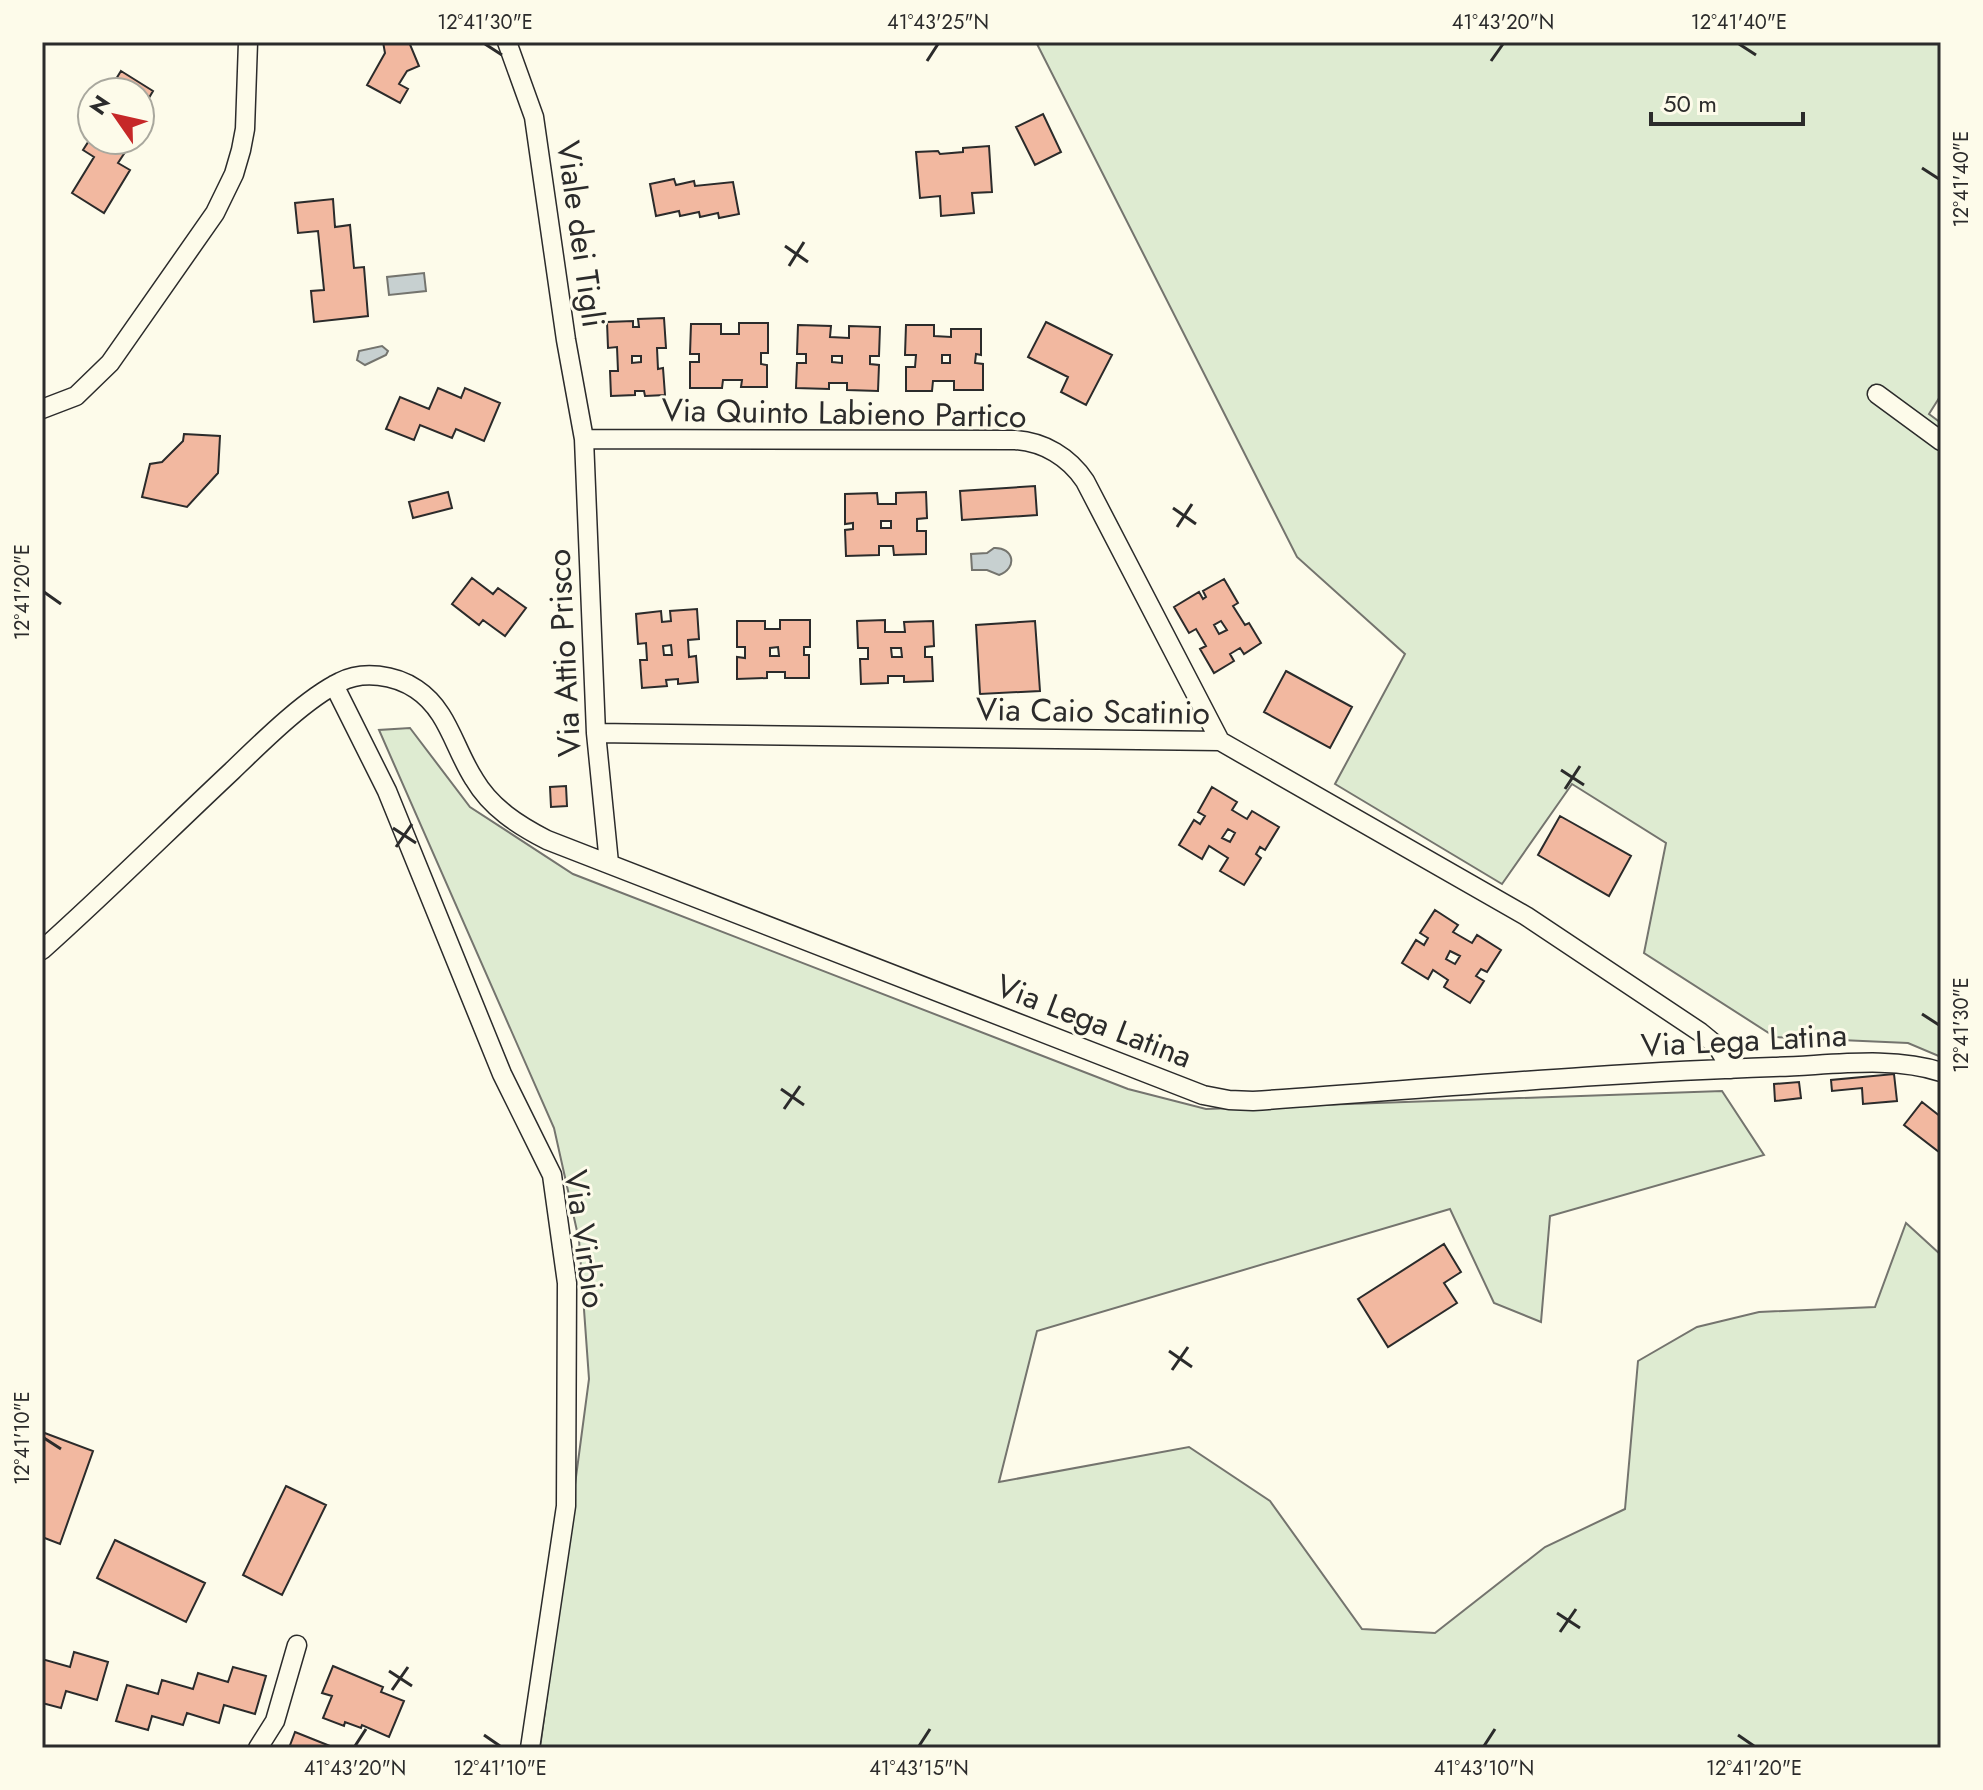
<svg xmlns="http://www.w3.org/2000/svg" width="1983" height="1790" viewBox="0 0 1983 1790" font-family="Jost,sans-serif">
	<rect width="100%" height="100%" fill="#fdfbea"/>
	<path fill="#deebd1" stroke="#74746e" stroke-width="2" d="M1036 42H1941V395L1929 414 1941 423V1057L1908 1043 1775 1037 1644 953 1666 843 1572 784 1502 884 1335 784 1405 654 1297 557Z
		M410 728 470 807 573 874 1128 1089 1206 1109 1722 1091 1764 1155 1550 1216 1541 1322 1494 1303 1450 1209 1037 1331 999 1482 1189 1447 1270 1501 1362 1629 1435 1633 1545 1547 1625 1509 1638 1361 1697 1327 1759 1312 1875 1307 1906 1223 1941 1255V1748H540L589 1379 579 1240 554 1128 379 730Z"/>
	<path fill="#c7d0d0" stroke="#74746e" stroke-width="2" d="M424 273 426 291 389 295 387 277Z
		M382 346 388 351 386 355 365 365 357 360 359 351Z
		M994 548C1014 547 1018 568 999 575L987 570H972L971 554 987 553Z"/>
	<path fill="#f2b8a0" stroke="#2b2b2b" stroke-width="2" fill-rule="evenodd" d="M383 42H409L419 66 407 71 399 84 408 89 400 103 367 85 385 53Z
		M121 71 153 91 140 113V92H108Z
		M1043 114 1061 152 1035 165 1016 127Z
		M92 136V140H133L118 163 130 170 104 213 72 193 94 157 83 150Z
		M989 146 992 192 972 193 974 213 941 216 940 196 920 198 916 152 938 151 940 154 963 152V148Z
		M674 179 676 185 694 181 695 186 733 182 739 214 719 218 718 213 700 217 699 212 680 216 679 211 656 216 650 184Z
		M333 199 335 227 350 225 354 268 364 267 368 316 314 322 311 291 324 290 318 231 298 233 295 203Z
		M664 318 666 348H657L658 369 663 368 665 395 645 396 644 391H635V395L611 396 610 371H618L617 347 608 348 607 322 633 321V327H639L638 319ZM632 356H641V362L632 363Z
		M1046 322 1112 355 1086 405 1061 392 1068 377 1028 357Z
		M739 323H768V353H761V364L767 365V387H741L742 380H723L722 388H690V362H699V354H690L691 324H721V334H739Z
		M798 325 831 326 830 337 849 338V326L880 327 879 356H870V364L879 365 878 391 847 390V383H829V389L796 388 797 363H806V354H797ZM832 356H842V363L832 362Z
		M906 325H934V336L951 337V329H981V355L976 354 975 363 983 364V390H954V381H933L932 391H906V367H915L916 355H905ZM942 355H950V363H942Z
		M438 388 461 398 465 388 500 403 484 441 456 429 452 438 420 425 414 440 386 429 400 397 429 409Z
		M184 434 220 436 218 473 187 507 142 497 150 464 162 462 183 441Z
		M1035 486 1037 515 962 520 960 491Z
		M448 492 452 508 413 518 409 502Z
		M926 492 927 518 917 519V531H926V554L894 555 893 546H879V555L846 556 845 530 853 529V523L845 524V494L877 493 878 504H896V493ZM881 521H891V528H881Z
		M472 578 493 594 498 588 526 608 505 636 483 620 479 625 452 604Z
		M1224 579 1238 603 1233 606 1245 625 1249 623 1261 643 1244 654 1240 648 1230 654 1234 661 1214 673 1200 649 1206 646 1196 629 1189 633 1174 607 1199 592 1203 599 1206 597 1203 591ZM1221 621 1227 630 1219 634 1214 625Z
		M697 609 699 639 688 640 689 657 696 656 698 682 678 684V679L666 680 667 686 642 688 640 660H647L646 643 638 644 636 614 661 611 662 622 671 621 670 611ZM671 645 672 655H664L663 646Z
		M780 620H810V647H804V655H809V678H785V672H767V678L737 679V657L745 658V647H737V621H765V629H780ZM778 647 779 656H770V648Z
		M885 620V632H905L904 622 933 621 934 646 925 647V657H932L933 681 904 682V676H888V683L861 684 860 659H868V648H858L857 621ZM891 648H901L902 657H892Z
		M1035 621 1040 691 980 694 976 625Z
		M1286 671 1352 707 1330 748 1264 712Z
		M566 786 567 806 551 807 550 787Z
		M1212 787 1237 802 1232 810 1247 819 1252 811 1279 827 1265 850 1260 847 1256 854 1261 858 1244 885 1220 871 1228 858 1209 846 1202 859 1179 845 1194 820 1200 824 1205 816 1198 812ZM1228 829 1235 833 1230 842 1222 838Z
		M1560 816 1631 856 1609 896 1538 855Z
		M1435 910 1458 925 1453 932 1472 943 1477 935 1501 950 1487 972 1481 969 1476 976 1484 981 1470 1003 1444 987 1448 980 1433 970 1428 979 1402 963 1416 940 1424 945 1428 938 1420 933ZM1450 951 1460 956 1455 964 1446 959Z
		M1894 1074 1897 1101 1863 1104 1862 1088 1832 1091 1831 1080Z
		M1799 1082 1801 1098 1775 1101 1774 1084Z
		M1922 1102 1941 1117V1149L1939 1152 1904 1125Z
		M1444 1244 1461 1272 1444 1283 1457 1303 1388 1347 1358 1299Z
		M42 1432 93 1451 60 1544 42 1537Z
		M286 1486 326 1505 282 1595 243 1575Z
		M115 1540 205 1583 186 1622 97 1578Z
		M74 1652 108 1662 97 1700 66 1691 61 1708 42 1703V1659L70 1667Z
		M333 1666 383 1687 381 1692 404 1701 389 1737 362 1725 361 1728 345 1722 344 1726 323 1718 332 1696 322 1693Z
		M233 1667 266 1676 255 1714 224 1705 219 1723 187 1713 183 1725 152 1716 148 1730 116 1721 127 1685 158 1694 162 1680 193 1689 198 1673 228 1682Z
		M295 1732 335 1748H289Z"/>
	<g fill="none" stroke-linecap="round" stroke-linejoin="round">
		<g stroke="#2b2b2b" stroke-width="21">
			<path id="street" d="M507 42 534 117 566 340 584 439 596 733 609 863
				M1877 394 1941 441
				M42 409 76 396 110 363 215 213 234 174 241 150 245 129 248 42
				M584 439 1015 440C1044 442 1069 457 1085 481L1220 741
				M334 685 387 791 502 1074 552 1175 567 1283 566 1506 530 1748
				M596 733 1220 741 1526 916 1700 1032 1717 1046 1731 1069
				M42 950C107 892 169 830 232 771 261 743 305 699 340 682 363 670 395 675 416 689 448 710 454 748 474 779 491 808 518 825 547 840L1203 1095 1229 1100 1253 1101C1426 1089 1599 1073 1773 1067 1825 1066 1891 1055 1941 1072
				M258 1748 275 1721 297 1645"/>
		</g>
		<use href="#street" stroke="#fdfbea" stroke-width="18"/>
	</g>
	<path fill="none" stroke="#2b2b2b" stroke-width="3" d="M485 44 502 55M1739 44 1756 55M927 61 938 44M1491 61 1503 44M1922 168 1939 179M785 246 808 262M789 266 804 242M1173 508 1196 524M1177 527 1192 504M44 592 61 604M1561 770 1584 785M1565 789 1580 766M393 828 416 843M396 847 412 824M1922 1014 1939 1025M781 1089 804 1105M784 1109 800 1086M1169 1351 1192 1367M1172 1370 1188 1347M44 1438 61 1449M1557 1613 1580 1628M1560 1632 1576 1609M389 1671 412 1686M392 1690 408 1667M484 1735 500 1746M1738 1735 1754 1746M355 1746 366 1729M919 1746 930 1729M1484 1746 1495 1729"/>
	<g text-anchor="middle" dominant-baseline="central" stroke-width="6" stroke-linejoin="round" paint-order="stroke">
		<g font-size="32" fill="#2b2b2b" stroke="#fdfbea">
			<text transform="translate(581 234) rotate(82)">Viale dei Tigli</text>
			<text transform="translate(844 413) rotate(1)">Via Quinto Labieno Partico</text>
			<text transform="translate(564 653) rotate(-93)">Via Attio Prisco</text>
			<text transform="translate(1093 711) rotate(1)">Via Caio Scatinio</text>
			<text transform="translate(1094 1021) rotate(21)">Via Lega Latina</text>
			<text transform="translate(1744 1040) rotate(-3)">Via Lega Latina</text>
			<text transform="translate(585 1239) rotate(82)">Via Virbio</text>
		</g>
	</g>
	<rect width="1983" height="1790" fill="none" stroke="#fdfbea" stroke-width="88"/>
	<g transform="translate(116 116) rotate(304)"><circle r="38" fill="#fdfbea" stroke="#a9a89e" stroke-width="2"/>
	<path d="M0-6L14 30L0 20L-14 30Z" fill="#c62828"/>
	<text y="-12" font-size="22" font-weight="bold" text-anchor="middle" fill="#2b2b2b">N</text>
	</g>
	<path d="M1651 112v12h152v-12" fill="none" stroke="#2b2b2b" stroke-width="4"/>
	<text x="1663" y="112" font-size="24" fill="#2b2b2b" stroke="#fdfbea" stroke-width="6" paint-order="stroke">50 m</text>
	<rect x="44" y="44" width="1895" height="1702" fill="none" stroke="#2b2b2b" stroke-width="3"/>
	<g font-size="20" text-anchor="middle" fill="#2b2b2b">
		<text x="485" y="29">12°41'30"E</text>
		<text x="938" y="29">41°43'25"N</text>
		<text x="1503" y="29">41°43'20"N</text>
		<text x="1739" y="29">12°41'40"E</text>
		<text transform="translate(1961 179) rotate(-90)" y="7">12°41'40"E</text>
		<text transform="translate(22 592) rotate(-90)" y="7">12°41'20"E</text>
		<text transform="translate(1961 1025) rotate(-90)" y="7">12°41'30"E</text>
		<text transform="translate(22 1438) rotate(-90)" y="7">12°41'10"E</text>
		<text x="355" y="1775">41°43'20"N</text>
		<text x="500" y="1775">12°41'10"E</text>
		<text x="919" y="1775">41°43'15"N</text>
		<text x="1484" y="1775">41°43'10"N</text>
		<text x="1754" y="1775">12°41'20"E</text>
	</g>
</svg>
